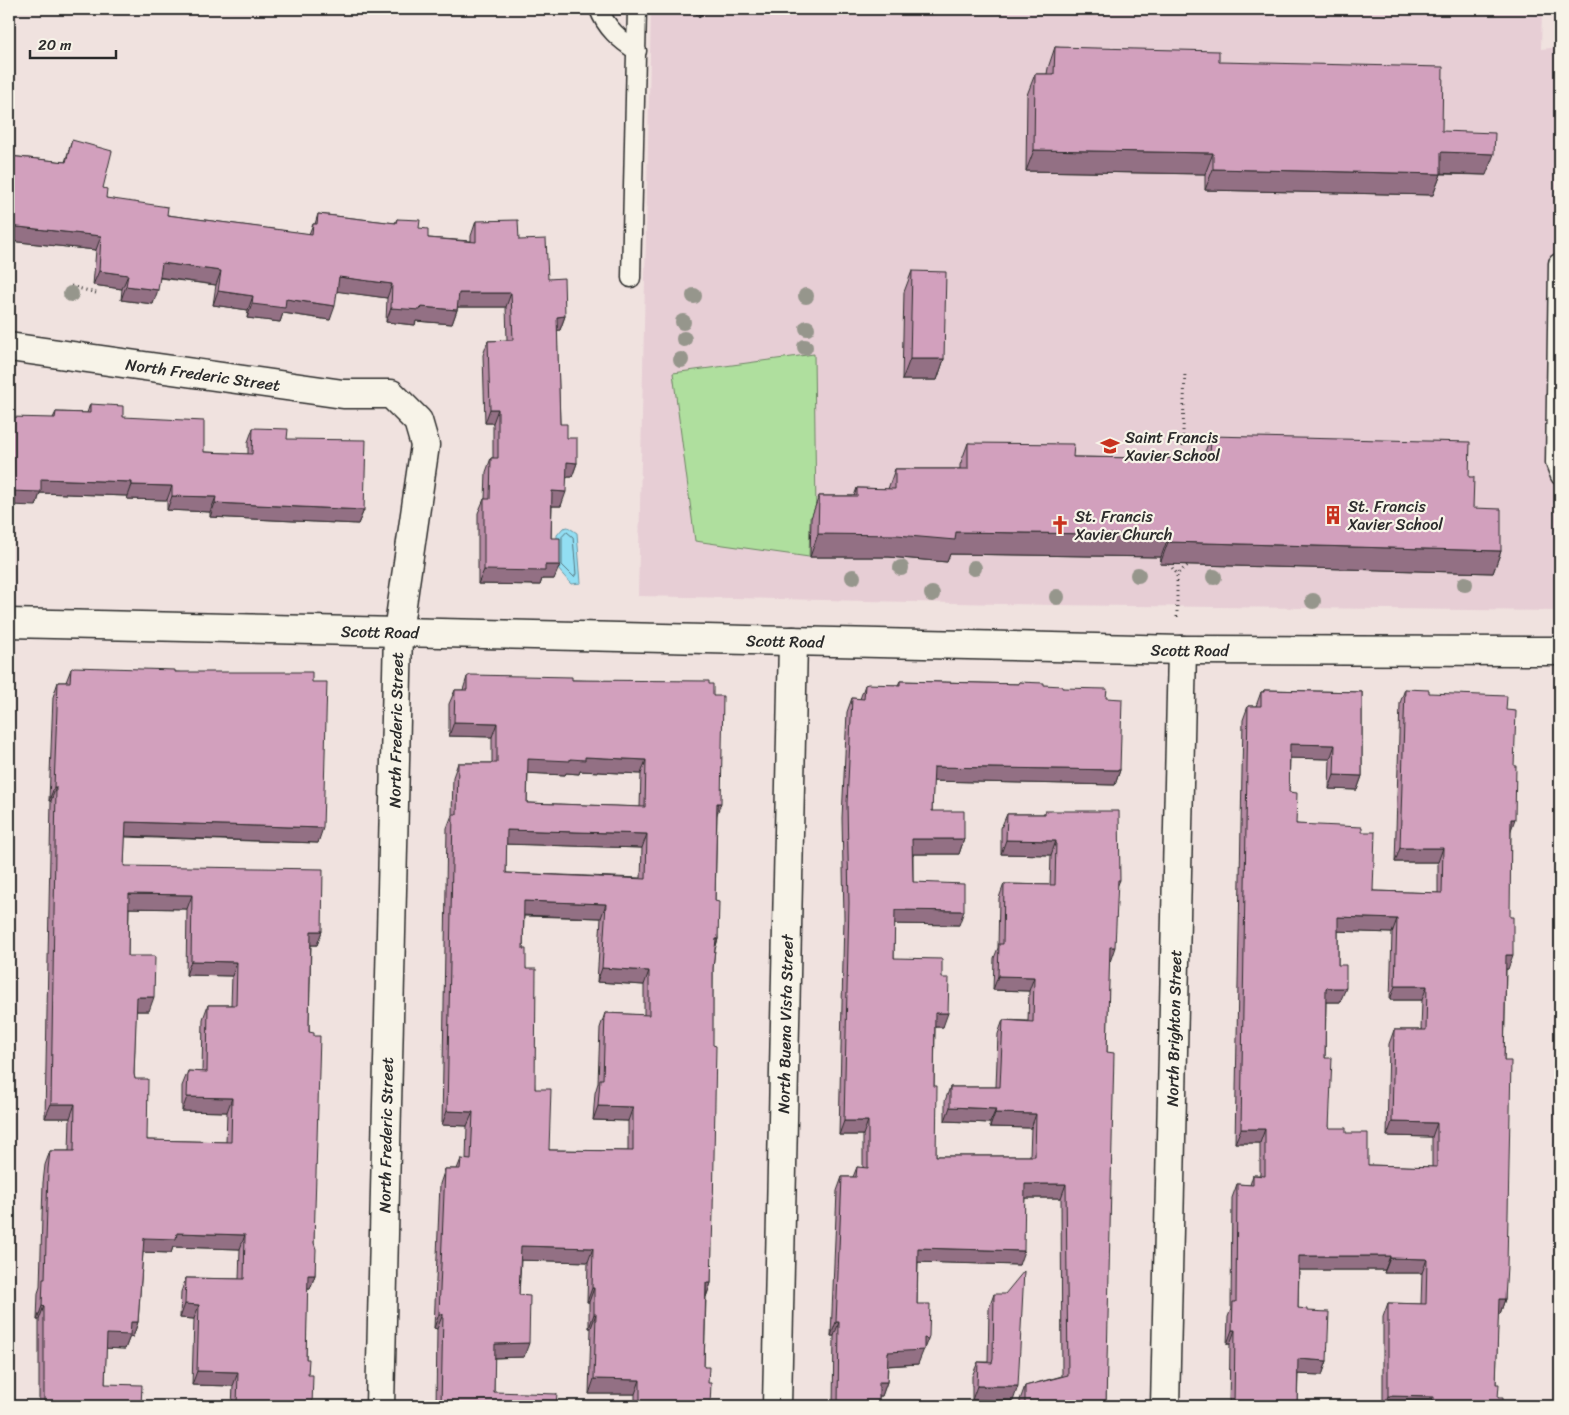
<svg xmlns="http://www.w3.org/2000/svg" width="1569" height="1415" viewBox="0 0 1569 1415" font-family="Sriracha,sans-serif">
	<rect width="100%" height="100%" fill="#f0e2df"/>
	<filter id="ink" filterUnits="userSpaceOnUse"><feTurbulence type="fractalNoise" baseFrequency=".02" numOctaves="2"/><feDisplacementMap in="SourceGraphic" scale="10" xChannelSelector="R" yChannelSelector="G"/><feConvolveMatrix kernelMatrix="1 2 1 2 8 2 1 2 1" color-interpolation-filters="sRGB"/></filter>
	<g filter="url(#ink)">
		<path fill="#e7ced5" d="M651 9H1542L1541 49 1560 47V611L1052 605 638 596Z"/>
		<path fill="#afdf9e" stroke="#6d8564" d="M814 354 816 516 810 517 809 557 695 541 673 373Z"/>
		<path fill="#92def3" stroke="#6996a3" d="M568 527 577 533 581 583 571 584 557 568V535L563 528Z"/>
		<g fill="none" stroke-linecap="round" stroke-linejoin="round">
			<path stroke="#54737b" stroke-width="1" d="M567 532 573 537 576 574 574 577 562 565V537Z"/>
			<g stroke="#2b2b2b" stroke-width="21">
				<path id="lane" d="M599 9C606 28 620 40 637 51
					M1558 263 1555 463 1560 476
					M631 278 637 9"/>
			</g>
			<g stroke="#2b2b2b" stroke-width="31">
				<g id="street">
					<path id="s1" d="M9 347 343 394H391L418 421 425 445 398 632 380 1406"/>
					<path id="s2" d="M777 1406 793 641"/>
					<path id="s3" d="M1165 1406 1182 650"/>
				</g>
			</g>
			<g stroke="#2b2b2b" stroke-width="31">
				<g id="secondary">
					<path id="s4" d="M9 623 1182 650 1560 651"/>
				</g>
			</g>
			<path stroke="#2b2b2b" stroke-width="3" stroke-dasharray="1 4" stroke-linecap="butt" d="M71 286 96 293
				M1182 461 1185 372
				M1169 564 1177 574 1188 565
				M1177 617V574"/>
			<use href="#lane" stroke="#f7f3e8" stroke-width="18"/>
			<use href="#street" stroke="#f7f3e8" stroke-width="28"/>
			<use href="#secondary" stroke="#f7f3e8" stroke-width="28"/>
		</g>
		<g fill="#96968c">
			<circle cx="71" cy="294" r="8"/>
			<circle cx="694" cy="296" r="8"/>
			<circle cx="806" cy="296" r="8"/>
			<circle cx="683" cy="322" r="8"/>
			<circle cx="807" cy="328" r="8"/>
			<circle cx="684" cy="339" r="8"/>
			<circle cx="805" cy="347" r="8"/>
			<circle cx="681" cy="360" r="8"/>
			<circle cx="901" cy="568" r="8"/>
			<circle cx="974" cy="568" r="8"/>
			<circle cx="1138" cy="575" r="8"/>
			<circle cx="853" cy="577" r="8"/>
			<circle cx="1214" cy="577" r="8"/>
			<circle cx="1465" cy="584" r="8"/>
			<circle cx="932" cy="594" r="8"/>
			<circle cx="1057" cy="597" r="8"/>
			<circle cx="1313" cy="601" r="8"/>
		</g>
		<path fill="#b58aa3" stroke="#2b2b2b" fill-rule="evenodd" d="M692 9H708L699 17Z
			M1055 47 1219 62 1442 131 1486 175 1441 174 1433 195 1205 190V174L1026 171 1027 95 1035 74H1047L1048 68Z
			M72 140 103 188 106 198 167 215 309 234 313 224H315L318 214 395 223 397 219 419 228 428 238 471 241V236L476 221 519 240 548 279 565 316 560 330H557L560 424 567 438 577 463 572 477H567L561 506H552L551 538 554 579H542L540 585 478 584V513L484 499H485L486 472 491 458H493V423H485L483 355 488 341 507 340 506 307H458L452 324 416 321 415 325 386 322 387 298 337 291 330 320 283 313 280 322 247 318 248 310 213 305 216 285 160 278 153 304 121 300 122 289 93 285 96 250 9 241V156L65 162Z
			M912 271 944 359 937 380H902L904 292Z
			M90 404 123 417 204 452 248 454V442L253 428 287 439 364 510 358 524 210 517V512L167 510V500L127 499V496L40 493 36 506 53 418 56 412 87 413Z
			M1211 436 1469 477 1473 508 1501 551 1493 573 1160 564 1161 557 950 554 947 562 889 557H810L811 518 819 496H854L857 488 888 489 895 469H960V465L968 443 1073 457 1202 459Z
			M71 669 175 672 312 682 318 843 125 837 124 866 322 931 317 945H311L309 1022 314 1243 315 1275 310 1289H307L306 1359 308 1375 312 1406H232L233 1386 192 1385 194 1319 180 1318 181 1292 186 1278 239 1279 240 1249 173 1247 171 1253 143 1252 138 1322 133 1337 130 1336 125 1349 106 1348 105 1384 141 1406H39V1320H37L38 1293 40 1287 43 1183 45 1165 50 1151H69L70 1118H45L51 801H49L53 697 58 682H66ZM129 908 187 909 186 975 232 976 231 1005H208L203 1019 202 1072 188 1071 182 1086V1111L227 1112 226 1142 147 1140 134 1074 136 1011H149L128 956Z
			M467 677 709 684 713 696 717 815 715 901 718 939 715 950 713 968 711 1283 706 1297 704 1367 708 1383 710 1406H635V1394H589L591 1328H589V1302H587L588 1262 521 1260 519 1295 524 1357 494 1358V1392L556 1406H436L437 1329 434 1328 440 1184 445 1169H457L461 1159 466 1160 467 1126 442 1125 447 828 452 815 453 777 458 763H492V737L449 736V704L455 690H463ZM580 771 641 774 640 807 527 803 528 773 565 775 566 773 579 774ZM506 844 642 848 641 878 506 873ZM524 916 601 918 597 982 644 985V1015L605 1013 600 1028 598 1083 595 1093 593 1120 628 1121V1151L549 1150 535 1089 526 969 523 949Z
			M900 681 1018 684 1019 682 1062 688 1106 698 1120 770 1115 785 933 781 932 811 964 839 959 854H913V882L959 925 894 924V958L942 978 943 1027H935L934 1086 936 1156H1030L1031 1128 990 1127V1123L945 1121V1101L950 1087H996L998 1034 1003 1020 1028 1021 1029 991 993 990 994 958 998 948 999 898 1004 884 1050 885 1051 855 1001 854V828L1007 814H1043L1045 811 1120 880 1117 887 1110 962H1109L1107 1052 1106 1406H1020V1400L1025 1386 1062 1376 1061 1198H1025L1019 1265 918 1262 917 1304 918 1364 888 1366 887 1382 882 1396H879V1406H833L834 1336H831L837 1191 842 1177H853L857 1167 863 1168V1135H839L844 918 842 818 847 712 852 698 860 699 865 685H898Z
			M1405 689 1506 710 1511 829 1508 969H1506L1504 1061 1505 1299 1500 1314H1498L1496 1384 1498 1398 1503 1406H1383V1317L1388 1303 1421 1304 1422 1273H1384L1385 1270H1299L1298 1308 1307 1311 1327 1361 1322 1375 1298 1374 1297 1406H1229L1230 1344H1227L1228 1317 1231 1309 1232 1198 1237 1184 1250 1185 1253 1175H1260V1143H1235L1243 720 1248 706H1256L1261 692H1263L1264 690 1362 692V776L1357 790 1329 789 1330 759 1290 758 1289 792 1296 824 1362 832 1373 891 1438 893V862H1395L1400 703ZM1338 931 1392 933 1390 1000H1422L1421 1030H1394L1389 1044 1387 1136 1432 1137V1167L1368 1165 1346 1133 1329 1128 1325 1058 1326 1002H1340L1338 965Z
			M994 1294 1013 1401 972 1400V1376L978 1362H988L989 1308Z"/>
		<path fill="#937084" stroke="#2b2b2b" d="M702 9H708L699 17Z
			M1034 150 1213 153 1205 174 1026 171Z
			M1441 152 1494 154 1486 175 1434 173Z
			M1213 169 1441 174 1433 195 1205 190Z
			M9 226 101 236 96 250 9 241Z
			M162 263 221 271 216 285 157 277Z
			M99 271 128 275 122 289 93 285Z
			M339 277 392 284 387 298 334 291Z
			M126 286 158 290 153 304 121 300Z
			M218 291 253 296 248 310 213 305Z
			M459 293H511L506 307H454Z
			M286 299 335 306 330 320 283 313 280 322 247 318 252 304Z
			M421 307 457 310 452 324 416 321 415 325 386 322 391 308Z
			M565 316 560 330 552 331 557 317Z
			M910 359H944L937 380H902Z
			M490 409H498L493 423H485Z
			M567 462 577 463 572 477H562Z
			M41 479 132 482 127 496 40 493 36 506 9 505V491Z
			M132 485 172 486 167 500 127 499Z
			M552 491 566 492 561 506H547Z
			M172 496 216 497 210 512 167 510Z
			M215 503 364 510 358 524 210 517Z
			M956 532 1169 535 1161 557 950 554 947 562 889 557H810L818 534Z
			M1168 542 1501 551 1493 573 1160 564Z
			M545 565H560L554 579H542L540 585 478 584 484 570Z
			M454 722 497 723 492 737 449 736Z
			M1290 744 1335 745 1330 759 1285 758Z
			M585 757 646 760 641 774 580 771 579 774 566 773 565 775 523 773 528 759H570Z
			M934 767 1120 770 1115 785 929 781Z
			M1334 775 1362 776 1357 790 1329 789Z
			M54 787H56L51 801H49Z
			M717 803H721L716 817Z
			M1511 819H1515L1510 833Z
			M126 822 323 828 318 843 121 836Z
			M507 830 647 834 642 848 502 844Z
			M912 839H964L959 854H907Z
			M1006 840 1056 841 1051 855 1001 854Z
			M1400 848H1443L1438 862H1395Z
			M129 894 192 895 187 909 124 908Z
			M524 901 606 904 601 918 519 915Z
			M895 910 964 911 959 925 889 924Z
			M1338 917 1397 919 1392 933 1333 931Z
			M311 931H322L317 945H306Z
			M716 939H718L713 954Z
			M1110 947H1115L1110 962 1104 961Z
			M1506 955H1513L1508 969H1501Z
			M191 961 237 962 232 976 186 975Z
			M602 968 649 971 644 985 597 982Z
			M998 976 1034 977 1029 991 993 990Z
			M1395 986H1427L1422 1000H1390Z
			M1326 988H1346L1340 1002H1321Z
			M137 997H154L149 1011H131Z
			M935 1013H948L943 1027H930Z
			M187 1097 232 1098 227 1112 182 1111Z
			M51 1104H75L70 1118H45Z
			M598 1106 633 1107 628 1121 593 1120Z
			M950 1107 996 1109 990 1123 945 1121Z
			M447 1111 473 1112 467 1126 442 1125Z
			M995 1113 1036 1114 1031 1128 990 1127Z
			M844 1121H868L863 1135H839Z
			M1392 1122 1437 1123 1432 1137 1387 1136Z
			M1241 1129H1265L1260 1143H1235Z
			M1025 1184H1066L1061 1198H1020Z
			M177 1233 245 1235 240 1249 173 1247 171 1253 138 1252 144 1238Z
			M521 1246 593 1248 588 1262 516 1260Z
			M918 1248 1024 1251 1019 1265 913 1262Z
			M1299 1256H1390L1385 1270H1293Z
			M1390 1258 1427 1259 1422 1273H1384Z
			M308 1275H315L310 1289H302Z
			M706 1283H711L706 1297Z
			M592 1288H594L589 1302H587Z
			M1499 1299H1505L1500 1314H1494Z
			M185 1304 199 1305 194 1319 180 1318Z
			M42 1306H44L39 1320H37Z
			M439 1314H443L437 1329 434 1328Z
			M594 1314H596L591 1328H589Z
			M131 1322H138L133 1337 130 1336 125 1349 101 1348 107 1334Z
			M836 1322H839L834 1336H831Z
			M1232 1330H1235L1230 1344H1227Z
			M924 1338 928 1339 918 1364 883 1366 888 1352Z
			M529 1343 524 1357 489 1358 495 1344Z
			M1298 1359 1327 1361 1322 1375 1293 1374Z
			M197 1371 238 1372 233 1386 192 1385Z
			M594 1379 640 1380 635 1394H589Z
			M879 1382H887L882 1396H874Z
			M977 1386H1018L1013 1401 972 1400Z
			M1388 1396 1434 1397 1431 1406H1384Z"/>
		<path fill="#d2a0bd" stroke="#2b2b2b" fill-rule="evenodd" d="M1055 47 1219 51V62L1443 67 1442 131 1495 133 1494 154 1441 152V174L1213 169V153L1034 150 1035 74H1054Z
			M72 140 112 151 103 188 107 189 106 198 168 207 167 215 312 234 313 224H317L318 214 396 223 397 219 420 220 419 228 428 229V238L476 242V221L518 220 519 240 546 239 548 279 564 278 565 316 557 317 560 424H567V438H577V463L567 462 566 492 552 491 551 538H560V565H545V571L484 570V499H490L491 458H498V409H490L488 341 513 340 511 293H459L457 310 421 307 420 310 391 308 392 284 339 277 335 306 286 299 285 308 252 304 253 296 218 291 221 271 162 263 158 290 126 286 128 275 99 271 101 236 9 226V156L66 162Z
			M912 271 946 272 944 359H910Z
			M90 404 123 406V417L204 421V452L252 454 253 428 288 429 287 439 366 440 364 510 215 503 216 497 172 496V486L132 485V482L41 479V492L9 491V417L55 418 56 412 90 413Z
			M1211 436 1470 442 1469 477H1474L1473 508 1501 509V551L1168 542 1169 535 956 532 955 540 897 535 818 534 819 496H857V488L895 489V469H968V443L1074 444 1073 457 1210 459Z
			M74 667 175 670V672H312V682H327L323 828 126 822 124 866 323 869 322 931H311L309 1022V1032L314 1033V1036H320L314 1243 316 1249 315 1275H308L306 1359H309L308 1375H313L312 1406H237L238 1372 197 1371 199 1305 185 1304 186 1278 244 1279 245 1235 177 1233 176 1239 144 1238 138 1322H131L130 1335 107 1334 105 1384 142 1385 141 1406H44V1306H42L43 1279H45L48 1169 50 1151H74L75 1104H51L56 787H54L58 682H70L71 669ZM129 894 192 895 191 961 237 962 236 1005H208L207 1072 188 1071 187 1097 232 1098 231 1142 147 1140 148 1079H135L134 1074 137 997H154L155 956H128Z
			M470 675 572 677V680L709 681V684H713V696H723L721 803H717L715 901 719 902 718 939H716L713 968V1045L716 1046 713 1212 711 1283H706L704 1367H709L708 1383H711L710 1406H640V1380L594 1379 596 1314H594V1288H592L593 1248 521 1246 519 1295 530 1296 529 1343 495 1344 494 1392 557 1394 556 1406H441L443 1314H439L445 1169H460L461 1159 471 1160 473 1112 447 1111 453 814H457L458 763H497V723L454 722 455 690H467V677ZM585 757 646 760 645 807 527 803 528 759 570 761V759L585 760ZM507 830 647 834 646 879 506 873ZM524 901 606 904 602 968 649 971V1015L605 1013 603 1079H600L598 1106 633 1107V1151L549 1150 551 1089H535L536 969H526V949H523Z
			M900 681 1019 684V682L1044 683V685L1062 686V688L1107 689 1106 698 1122 699 1120 770 934 767 932 811H964V839H912L913 882 964 884V911L895 910 894 958 942 959V978H949L948 1013H935L934 1086H937L936 1156H1035L1036 1114 995 1113 996 1109 950 1107V1087H1000L1003 1020 1033 1022 1034 977 998 976 999 944H1003L1004 884 1055 885 1056 841 1006 840 1007 814H1045V811H1119L1120 880H1118L1115 947H1110L1107 1052 1114 1053 1106 1406H1025V1386L1068 1375 1066 1184H1025L1024 1251 918 1248 917 1304H930L929 1336 928 1339 924 1338V1350L888 1352 887 1382H879V1406H838L839 1322H836L842 1177H856L857 1167 868 1168V1121H844L849 903 847 803 852 698 864 699 865 685 868 684 900 685Z
			M1405 689 1429 690V693L1507 696 1506 710 1516 711 1514 766H1516L1515 819H1511L1510 917H1513V955H1506L1504 1061H1511L1507 1266 1505 1299H1499L1496 1384H1499L1498 1398H1503V1406H1434V1397L1388 1396V1303L1426 1304 1427 1259 1390 1258V1256H1299L1298 1308 1307 1309V1311L1329 1312 1327 1361 1298 1359 1297 1406H1234L1235 1330H1232L1233 1302H1236L1237 1184 1253 1185V1175L1265 1176V1129H1241L1248 706H1261V692H1264V690L1362 692V776L1334 775 1335 745 1290 744 1289 792 1297 793 1296 824 1362 827V832H1375L1373 891 1442 893 1443 848H1400ZM1338 917 1397 919 1395 986H1427L1426 1030H1394L1392 1122 1437 1123V1167L1368 1165V1133H1346V1128H1329L1332 1058H1325L1326 988H1346V965H1338Z
			M1024 1271 1018 1386H977L978 1362 992 1363 993 1359 994 1294H1005Z
			M924 1402 965 1403V1406H924Z"/>
	</g>
	<defs>
		<g id="school-bare" transform="scale(1.5)"><path d="M0-5L7-2L0 1L-7-2ZM-4 1L0 2.5L4 1V4Q0 6-4 4Z" fill="#c8321e" stroke="#f7f3e8" stroke-width="2.5" paint-order="stroke"/></g>
		<g id="building-bare" transform="scale(1.5)"><path d="M-4-6H4V6H1V3H-1V6H-4ZM-2.5-4.3h1.7v1.8h-1.7ZM.8-4.3h1.7v1.8H.8ZM-2.5-1h1.7V.8h-1.7ZM.8-1h1.7V.8H.8Z" fill="#c8321e" stroke="#f7f3e8" stroke-width="2.5" paint-order="stroke"/></g>
		<g id="church-bare" transform="scale(1.5)"><path d="M-1.2-6h2.4v3.5h3.3v2.4h-3.3V6h-2.4V-.1h-3.3v-2.4h3.3Z" fill="#c8321e" stroke="#f7f3e8" stroke-width="2.5" paint-order="stroke"/></g>
	</defs>
	<g fill-rule="evenodd">
		<use href="#school-bare" x="1110" y="446"/>
		<use href="#building-bare" x="1333" y="515"/>
		<use href="#church-bare" x="1060" y="525"/>
	</g>
	<g text-anchor="middle" dominant-baseline="central" stroke-width="4.5" stroke-linejoin="round" paint-order="stroke">
		<g font-size="16" fill="#2b2b2b" stroke="#f7f3e8">
			<text stroke="none"><textPath href="#s1" startOffset="196">North Frederic Street</textPath></text>
			<text stroke="none"><textPath href="#s4" startOffset="371">Scott Road</textPath></text>
			<text stroke="none"><textPath href="#s4" startOffset="776">Scott Road</textPath></text>
			<text stroke="none"><textPath href="#s4" startOffset="1181">Scott Road</textPath></text>
			<text transform="translate(396 730) rotate(-89)">North Frederic Street</text>
			<text stroke="none"><textPath href="#s2" startOffset="382">North Buena Vista Street</textPath></text>
			<text stroke="none"><textPath href="#s3" startOffset="378">North Brighton Street</textPath></text>
			<text transform="translate(386 1135) rotate(-89)">North Frederic Street</text>
		</g>
		<g font-size="16" fill="#2b2b2b" stroke="#f7f3e8" text-anchor="start">
			<text x="1125" y="437">Saint Francis<tspan x="1125" dy="18">Xavier School</tspan></text>
			<text x="1348" y="506">St. Francis<tspan x="1348" dy="18">Xavier School</tspan></text>
			<text x="1075" y="516">St. Francis<tspan x="1075" dy="18">Xavier Church</tspan></text>
		</g>
	</g>
	<rect width="1569" height="1415" fill="none" stroke="#f7f3e8" stroke-width="30"/>
	<rect x="15" y="15" width="1539" height="1385" fill="none" stroke="#2b2b2b" stroke-width="2" filter="url(#ink)"/>
	<path d="M30 50v8h86v-8" fill="none" stroke="#2b2b2b" stroke-width="2.5"/>
	<text x="38" y="50" font-size="15" fill="#2b2b2b" stroke="#f7f3e8" stroke-width="4" paint-order="stroke">20 m</text>
</svg>
